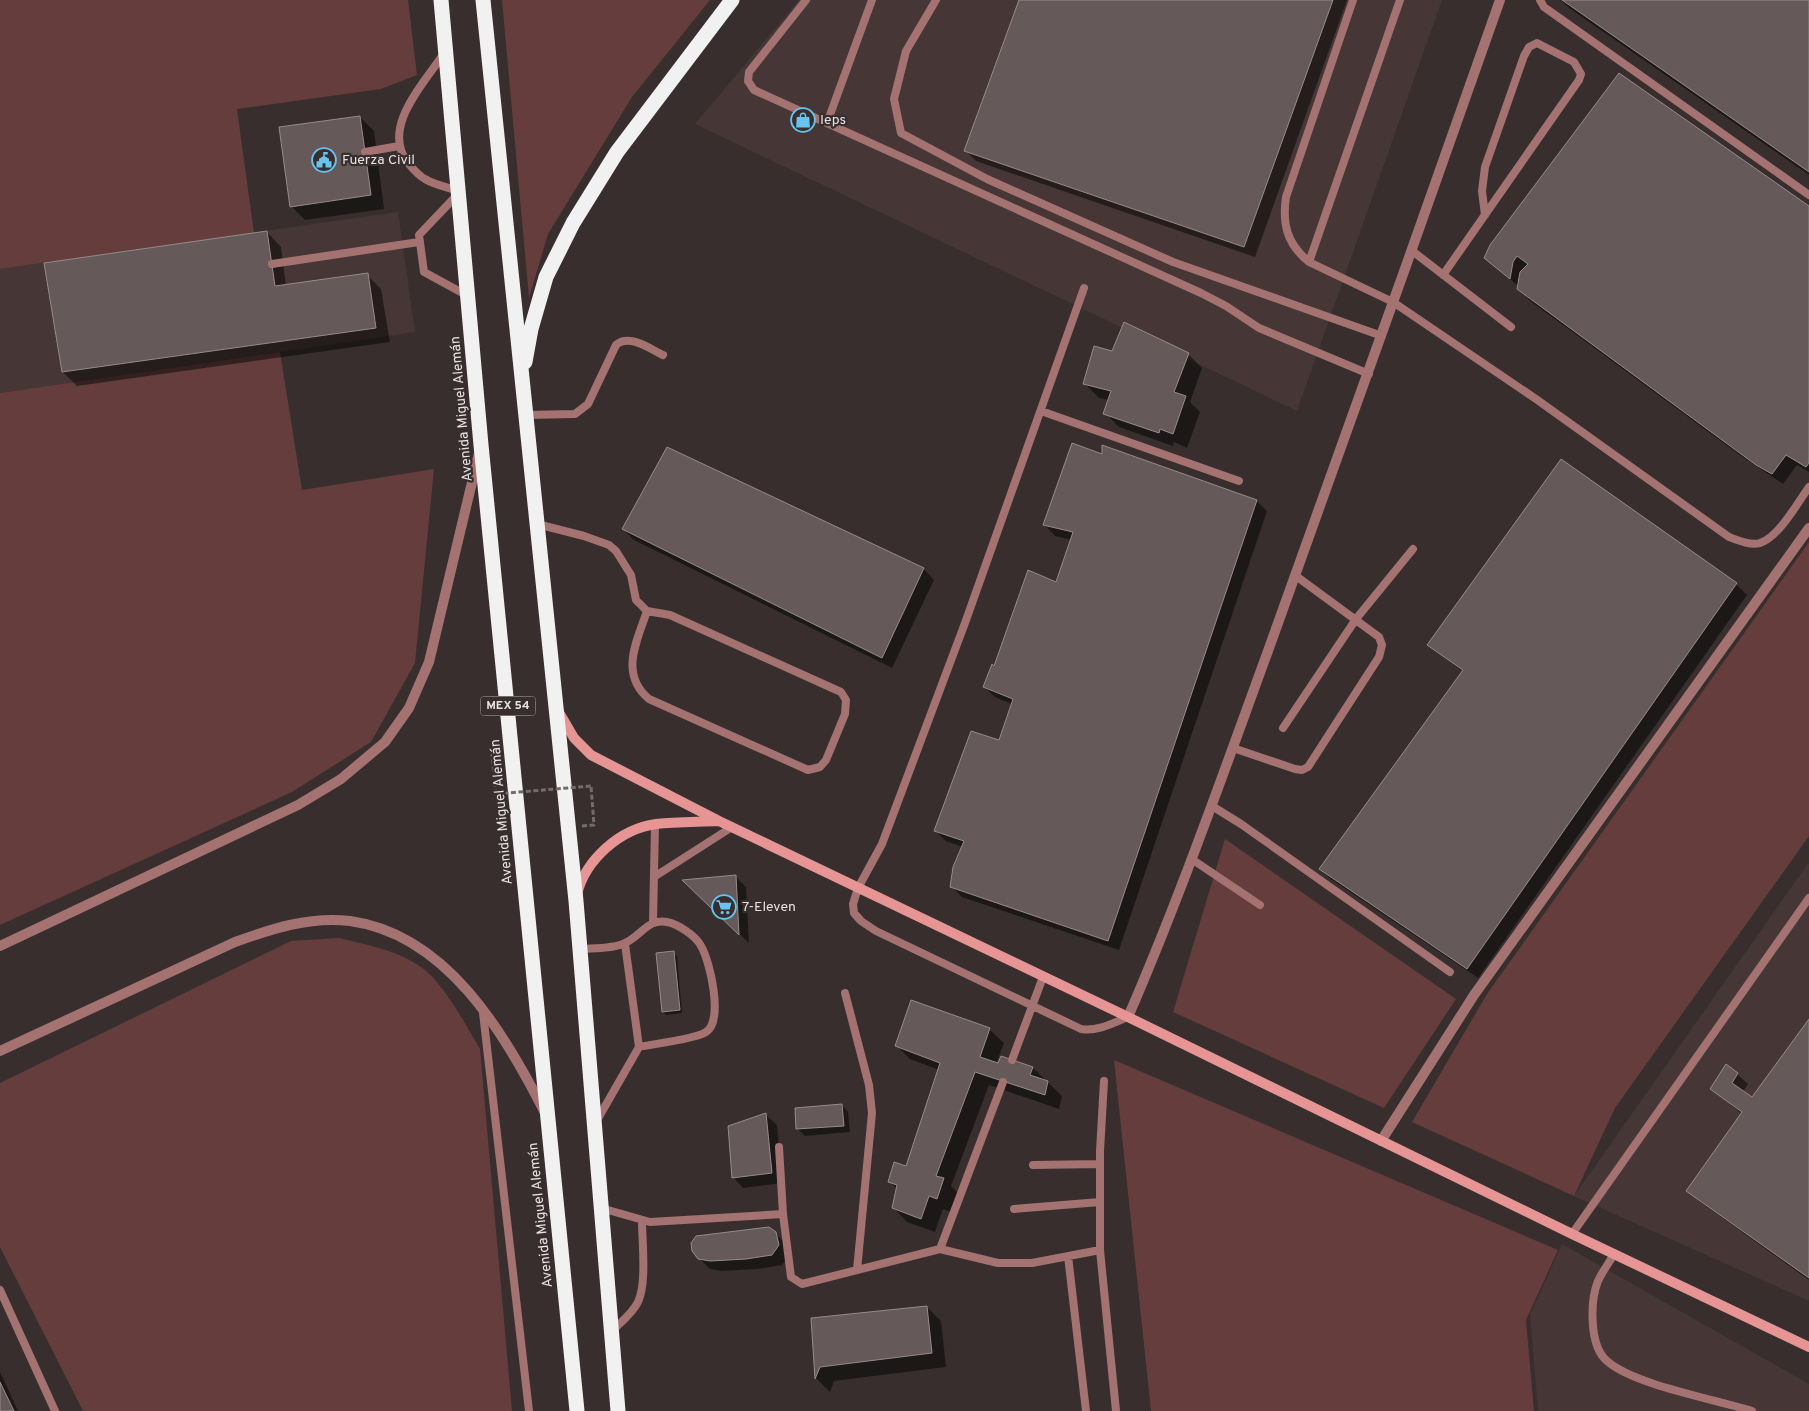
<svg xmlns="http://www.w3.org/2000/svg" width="1809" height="1411" viewBox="0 0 1809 1411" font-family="Overpass,sans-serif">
	<rect width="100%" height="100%" fill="#382e2e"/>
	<path fill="#463636" d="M799 0H1442L1297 411 695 124Z
		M398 212 415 332 0 393V269Z
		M1809 862V1301L1574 1196Z
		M1562 1244 1809 1384V1411H1538L1530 1315Z"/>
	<path fill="#643d3c" d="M0 0H408L417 75 381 89 237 109 254 233 0 269Z
		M502 0H710L632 97 548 234 529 298Z
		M280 352 302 490 434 469 415 663 371 742 292 792 0 925V393Z
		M1809 542V836L1615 1108 1574 1196 1412 1122 1487 994Z
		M1225 839 1456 999 1384 1108 1173 1012Z
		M339 938C368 945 401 951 425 970 445 986 467 1027 480 1049L512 1411H83L0 1247V1083L291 941Z
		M1114 1060 1558 1250 1526 1320 1534 1411H1151Z"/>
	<path fill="#0007" d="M1021 0H1347L1255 257 976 161 966 151Z
		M1561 0H1809V175L1569 8Z
		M360 117 374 131 384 209 305 220 291 206Z
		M1809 208V472L1797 465 1783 484 1744 458 1529 300 1519 287 1486 258Z
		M267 232 281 247 286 286 367 275 381 289 390 342 77 386 63 372Z
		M1113 353 1188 354 1202 368 1190 402 1200 412 1187 448 1174 442 1173 446 1119 427 1105 413 1109 400 1099 398 1084 383Z
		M1104 446 1257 501 1267 511 1119 950 962 897 951 886 963 847 946 841 935 831 1000 741 1012 704 995 697 984 687 995 667 1057 584 1072 540 1055 536 1045 525 1103 456Z
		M667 449 924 569 934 580 892 668 634 540 623 529Z
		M1561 460 1736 584 1747 595 1478 978 1331 879 1320 869 1463 671 1429 644Z
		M736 877 746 887 749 943 694 890Z
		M673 953 677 956 682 1013 666 1015 663 1012Z
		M1809 1021V1280L1699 1201 1688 1191 1742 1114 1711 1088 1737 1074 1748 1084 1743 1092 1752 1099Z
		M989 1029 1004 1043 996 1064 999 1065 1002 1057 1033 1068 1062 1096 1059 1109 989 1085 951 1186 958 1193 951 1212 943 1209 935 1232 907 1222 893 1207 897 1189 889 1181 907 1168 939 1070 910 1059 896 1045Z
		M842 1105 848 1112 850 1132 805 1136 798 1129Z
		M766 1115 777 1125 782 1183 743 1188 733 1177Z
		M775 1233 786 1244 789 1256 782 1265 757 1269 721 1271 710 1269 699 1258Z
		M927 1307 941 1321 946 1367 834 1381 830 1392 816 1378 812 1320Z
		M0 1372 18 1411H0Z"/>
	<path fill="#655a59" stroke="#978b8b" d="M1019 0H1333L1244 247 964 151Z
		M1562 0H1809V172Z
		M1619 73 1809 206V463L1806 467 1786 455 1772 474 1756 465 1517 289 1520 272 1528 264 1517 256 1513 262 1510 279 1484 258 1490 245Z
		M360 116 371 195 290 207 279 127Z
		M267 231 275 286 368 273 376 328 62 372 44 263Z
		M1124 322 1189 353 1174 392 1186 396 1173 434 1160 429 1159 433 1103 414 1111 391 1083 384 1094 346 1112 351Z
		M1072 443 1102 454V445L1257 500 1108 941 950 887 953 867 964 841 934 831 971 731 999 740 1013 699 983 687 992 664 994 666 1028 570 1056 582 1073 532 1043 525Z
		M667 447 924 568 882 658 622 529Z
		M1561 459 1737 583 1467 969 1319 869 1463 670 1427 645Z
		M736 875 739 935 682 880Z
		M674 951 680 1010 662 1012 656 953Z
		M911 1000 990 1028 980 1057 998 1063 1001 1056 1033 1067 1030 1075 1048 1081 1045 1095 975 1072 936 1176 944 1178 937 1199 929 1196 921 1219 892 1208 897 1185 888 1182 894 1162 906 1166 940 1063 895 1046Z
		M1809 1019V1278L1686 1191 1742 1112 1710 1089 1726 1064 1738 1073 1732 1083 1752 1097Z
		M842 1104 844 1126 796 1129 795 1108Z
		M766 1113 772 1173 732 1178 728 1126Z
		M769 1227 776 1232 779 1245 772 1255 746 1259 710 1261 698 1259 692 1251 691 1243 696 1236Z
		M927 1306 932 1353 820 1367 815 1379 811 1318Z
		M0 1382 14 1411H0Z"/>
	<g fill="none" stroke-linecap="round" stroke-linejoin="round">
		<path stroke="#746b6b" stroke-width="3" stroke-dasharray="5 2.5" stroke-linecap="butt" d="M496 794 492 755 498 754
			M582 826 594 825 591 786"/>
		<path stroke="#a47271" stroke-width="8" d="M806 0 749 72 748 81 754 90 1201 293 1226 306 1259 328 1369 374
			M936 0 906 51 894 99 901 133 987 179 1173 262 1382 336
			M1353 0 1286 197C1282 224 1287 244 1309 262L1393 302 1536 399 1729 537C1737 540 1751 546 1760 543 1779 537 1798 502 1809 487
			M1540 0 1544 7 1809 195
			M444 53C425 83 380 127 408 163 413 169 419 176 425 179 435 185 447 187 458 191
			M827 123 872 0
			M365 152 399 146
			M458 194 419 235 424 272 468 296
			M1411 250 1511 327
			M1309 262 1400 0
			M272 264 419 242
			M1443 275 1579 80 1581 74 1574 62 1537 43 1529 47 1524 56 1485 167 1482 191 1485 215
			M1084 288 965 623 882 844 858 888 853 904 854 913 861 921 876 931 1081 1029C1097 1032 1113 1023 1128 1017
			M1041 411 1239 481
			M525 415 575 414 588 404 616 345C629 333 650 349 663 355
			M537 524 584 536 609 545 616 551 631 575 636 600 647 611 670 615 841 692 846 700 845 714 826 760 820 767 808 770 649 699C619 674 637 641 647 611
			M1283 728 1356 619 1413 549
			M1233 748 1295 769 1302 770 1308 767 1379 657 1382 645 1379 637 1296 576
			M1212 806 1241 824 1450 972
			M1193 860 1260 905
			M654 877 732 827
			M653 922 655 825
			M580 949C593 948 613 949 625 943 641 936 648 918 667 922 678 924 696 936 701 946 710 961 724 1021 706 1032 696 1039 653 1044 639 1047
			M845 993 869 1085 872 1113 857 1270
			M483 1013 529 1411
			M1012 1060 1043 977
			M596 1122 639 1047 625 944
			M779 1147 783 1214
			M1033 1165 1100 1164
			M601 1208 650 1222 783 1214 791 1277 802 1284 940 1249 1003 1082
			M1014 1209 1100 1202
			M1572 1234 1809 898
			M940 1249 998 1263H1032L1100 1250V1151L1104 1081
			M1100 1250 1116 1411
			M1614 1254C1609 1263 1602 1272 1598 1281 1590 1301 1589 1346 1607 1361 1634 1385 1715 1399 1752 1411
			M1068 1256 1086 1411
			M0 1290 55 1411
			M612 1331C621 1322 632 1314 638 1302 647 1283 642 1242 642 1220"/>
		<path stroke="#a47271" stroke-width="10" d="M0 946 298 805 341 779 385 742 409 708 429 662 479 453
			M1128 1017C1180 897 1223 774 1268 651 1347 435 1423 217 1500 0
			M0 1051 235 942C271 929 310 916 350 921 446 934 504 1032 544 1111
			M1381 1141 1474 995 1809 528"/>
		<path stroke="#e69594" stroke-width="10" d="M560 714 574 738 591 755 719 821 1128 1017 1572 1234 1809 1347
			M577 894C586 859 620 829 656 824 676 822 697 822 718 821"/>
		<path stroke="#f1f1f1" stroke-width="15" d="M441 0 481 445 577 1411
			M483 0 576 901 618 1411
			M525 362 531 329 546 277 573 223 617 152 732 0"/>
		<path stroke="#746b6b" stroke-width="3" stroke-dasharray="5 2.5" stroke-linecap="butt" d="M496 794 591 786"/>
	</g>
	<defs>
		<g id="shop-ring" transform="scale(1.25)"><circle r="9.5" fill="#382e2e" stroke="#67c4ef" stroke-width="1.5"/><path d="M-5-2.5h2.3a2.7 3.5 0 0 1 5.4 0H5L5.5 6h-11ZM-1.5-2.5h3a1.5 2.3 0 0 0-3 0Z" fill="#67c4ef"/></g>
		<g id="civic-ring" transform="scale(1.25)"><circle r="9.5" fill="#382e2e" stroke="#67c4ef" stroke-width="1.5"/><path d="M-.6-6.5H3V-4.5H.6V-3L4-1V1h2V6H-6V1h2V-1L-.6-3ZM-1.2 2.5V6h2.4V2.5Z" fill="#67c4ef"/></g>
		<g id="supermarket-ring" transform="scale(1.25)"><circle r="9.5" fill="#382e2e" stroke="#67c4ef" stroke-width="1.5"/><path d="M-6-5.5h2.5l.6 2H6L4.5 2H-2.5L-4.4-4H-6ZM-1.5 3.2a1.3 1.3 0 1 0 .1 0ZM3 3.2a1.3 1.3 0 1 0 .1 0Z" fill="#67c4ef"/></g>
	</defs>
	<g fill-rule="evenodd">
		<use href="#shop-ring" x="803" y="120"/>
		<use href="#civic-ring" x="324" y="160"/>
		<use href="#supermarket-ring" x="724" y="907"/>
	</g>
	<g text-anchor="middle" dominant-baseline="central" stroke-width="4.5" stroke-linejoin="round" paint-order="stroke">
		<rect fill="#382e2e" stroke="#b3abab" stroke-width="1" x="480.5" y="696.5" width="55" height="19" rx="4"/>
		<g font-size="12" font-weight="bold" fill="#e8e1e1">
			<text x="508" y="706">MEX 54</text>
		</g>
		<g font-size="14" fill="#e8e1e1" stroke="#382e2e" text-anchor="start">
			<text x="820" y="120">Ieps</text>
			<text x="342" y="160">Fuerza Civil</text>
			<text x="742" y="907">7-Eleven</text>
		</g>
		<g font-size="14" fill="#e8e1e1" stroke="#382e2e">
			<text transform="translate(462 409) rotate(-95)">Avenida Miguel Alemán</text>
			<text transform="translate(502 812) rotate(-95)">Avenida Miguel Alemán</text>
			<text transform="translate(541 1215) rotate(-96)">Avenida Miguel Alemán</text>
		</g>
	</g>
</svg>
